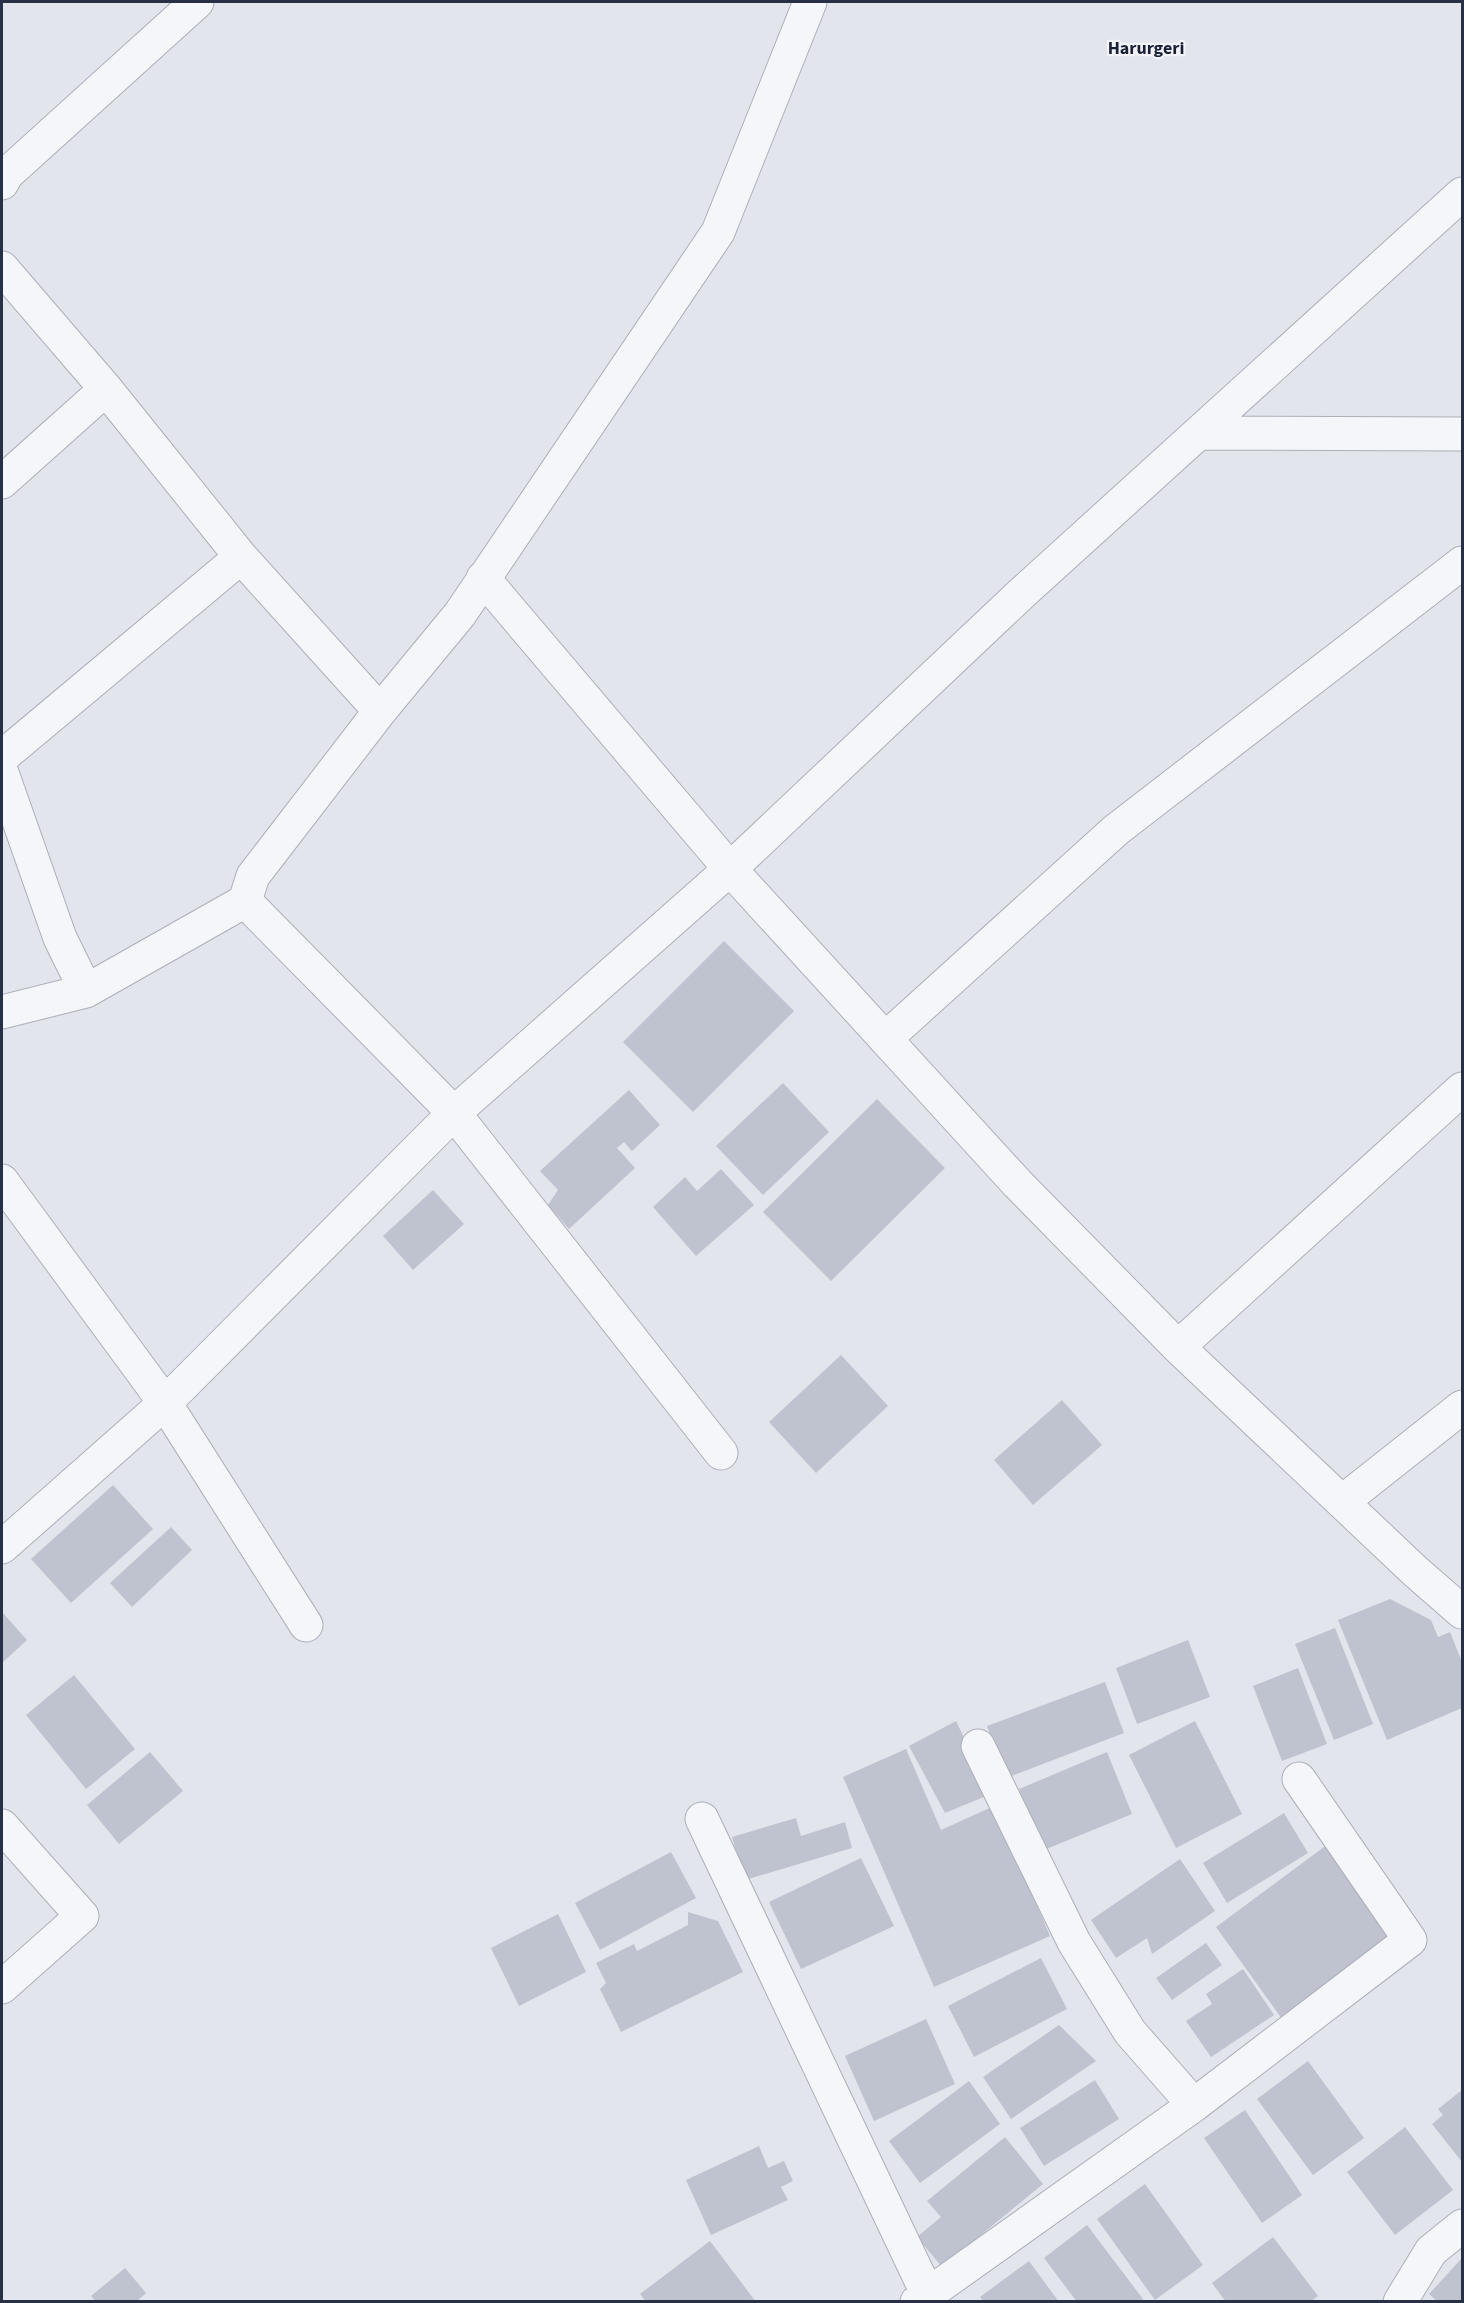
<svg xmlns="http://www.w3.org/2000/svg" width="1464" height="2303" viewBox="0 0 1464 2303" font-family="'Source Sans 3',sans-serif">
	<rect width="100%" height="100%" fill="#e2e5ec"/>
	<path fill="#bec3cf" d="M724 941 794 1011 693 1112 623 1042Z
		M783 1083 829 1132 763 1195 716 1146Z
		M629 1090 660 1125 632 1151 624 1142 617 1148 635 1168 569 1229 548 1205 558 1190 540 1171Z
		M877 1099 945 1168 831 1281 763 1212Z
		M721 1169 754 1205 696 1256 653 1207 685 1177 697 1191Z
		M433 1190 464 1224 413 1270 383 1236Z
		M841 1355 888 1406 816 1473 769 1422Z
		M1062 1400 1102 1445 1033 1505 994 1460Z
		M113 1485 153 1529 71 1603 31 1559Z
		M171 1527 192 1550 132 1607 110 1583Z
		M1390 1599 1431 1620 1438 1637 1450 1632 1462 1662V1708L1387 1740 1338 1620Z
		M2 1612 27 1640 2 1663Z
		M1335 1628 1373 1724 1334 1740 1295 1644Z
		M1188 1640 1210 1697 1137 1724 1116 1668Z
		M1298 1668 1327 1744 1282 1761 1253 1686Z
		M74 1675 135 1749 86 1789 26 1715Z
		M1105 1682 1124 1733 1006 1778 987 1726Z
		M956 1721 991 1794 945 1813 909 1746Z
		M1195 1721 1242 1814 1176 1848 1129 1755Z
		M906 1749 941 1830 994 1806 1050 1936 934 1987 843 1777Z
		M150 1752 183 1791 119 1844 87 1805Z
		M1107 1752 1132 1814 1044 1850 1019 1789Z
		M1284 1813 1308 1853 1227 1903 1203 1863Z
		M796 1818 801 1836 845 1822 852 1848 745 1880 732 1837Z
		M1328 1844 1395 1936 1282 2019 1216 1927Z
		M671 1852 696 1898 600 1950 575 1903Z
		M861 1858 894 1926 801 1969 769 1902Z
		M1180 1859 1215 1911 1152 1954 1147 1938 1116 1958 1091 1920Z
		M688 1912 718 1921 743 1972 621 2032 600 1989 606 1983 596 1963 634 1944 637 1951 688 1925Z
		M558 1914 586 1972 519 2006 491 1948Z
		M1206 1943 1222 1965 1172 2000 1156 1978Z
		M1041 1958 1067 2009 974 2057 948 2006Z
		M1243 1969 1274 2015 1211 2057 1186 2021 1212 2004 1206 1994Z
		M926 2019 955 2084 874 2121 845 2056Z
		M1059 2025 1096 2061 1011 2119 983 2077Z
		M1308 2061 1364 2138 1313 2175 1257 2099Z
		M1095 2080 1119 2119 1044 2166 1020 2128Z
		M969 2081 1000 2124 920 2183 889 2141Z
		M1462 2090V2162L1432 2124 1443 2115 1438 2109Z
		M1245 2110 1302 2195 1262 2223 1204 2138Z
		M1405 2127 1453 2190 1395 2235 1347 2172Z
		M1005 2137 1043 2184 942 2267 917 2237 941 2217 927 2201Z
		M759 2146 768 2168 784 2161 793 2181 781 2187 788 2200 711 2235 686 2180Z
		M1145 2184 1203 2265 1155 2300 1097 2219Z
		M1087 2225 1143 2299 1140 2302H1077L1044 2258Z
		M1273 2237 1318 2296 1310 2302H1226L1212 2283Z
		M710 2241 756 2302H646L640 2294Z
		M1462 2258V2302H1438L1429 2294Z
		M1029 2261 1059 2302H984L980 2297Z
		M125 2268 146 2293 136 2302H96L91 2296Z"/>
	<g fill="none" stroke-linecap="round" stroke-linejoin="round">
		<g stroke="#aaafba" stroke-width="35">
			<path id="minor" d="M2 183 7 174 197 2
				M2 268 106 389 241 557 380 711
				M1199 433 1462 434
				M2 482 106 389
				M483 578 730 869 1017 1183 1178 1347 1415 1571 1462 1612
				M2 757 241 557
				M2 773 60 938 86 991
				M245 901 454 1113 721 1453
				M2 1012 86 991 245 901 253 876 380 711 460 614 718 232 810 2
				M885 1039 1116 830 1462 563
				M2 1181 165 1403 306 1625
				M1178 1347 1462 1089
				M1342 1502 1462 1407
				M2 1547 165 1403 454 1113 730 869 1021 594 1462 194
				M978 1746 1074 1942 1130 2032 1194 2105
				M702 1819 927 2293
				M2 1826 82 1916 2 1987
				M917 2302 1194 2105 1410 1940 1299 1779
				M1400 2302 1431 2251 1462 2226"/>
		</g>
		<use href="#minor" stroke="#f5f6f9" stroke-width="33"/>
	</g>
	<g text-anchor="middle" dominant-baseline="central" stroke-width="4.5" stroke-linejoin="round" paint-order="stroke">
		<g font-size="18" font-weight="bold" fill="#1a2136" stroke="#f2f4f9">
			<text x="1146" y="48">Harurgeri</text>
		</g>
	</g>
	<rect width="1464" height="2303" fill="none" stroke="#283045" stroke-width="6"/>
</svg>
